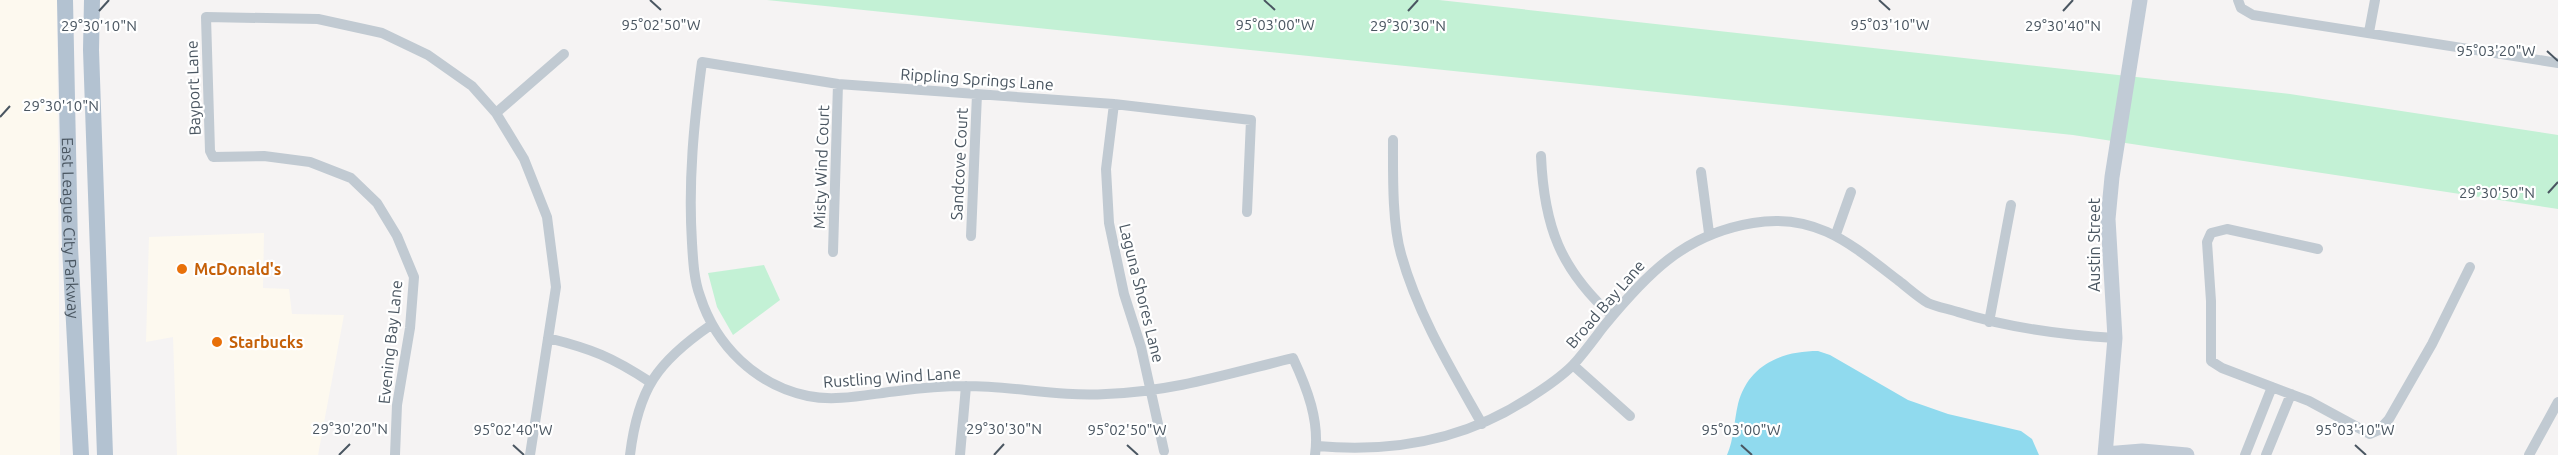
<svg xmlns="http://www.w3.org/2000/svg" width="2558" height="455" viewBox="0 0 2558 455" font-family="Ubuntu,sans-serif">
	<rect width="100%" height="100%" fill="#f5f3f3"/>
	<path fill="#fdf9ef" d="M0 0H57L60 455H0Z
		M264 233 263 288 289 289 292 314 344 315 318 455H177L173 337 146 342 149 237Z"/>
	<path fill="#c3f1d5" d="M767 0H1439L2290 94 2558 135V209L2073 135Z
		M764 265 780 300 733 335 717 307 708 273Z"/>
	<path fill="#90daee" d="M1818 351 1830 355 1908 400 1948 414 2021 431 2032 439 2039 455H1727C1734 439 1734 421 1738 404 1748 365 1781 351 1818 351Z"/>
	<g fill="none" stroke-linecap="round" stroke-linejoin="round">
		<path stroke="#c1cad2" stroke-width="10" d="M2238 0 2241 8 2253 15 2558 63
			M2369 32 2375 0
			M1114 104 1106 169 1109 223 1124 294 1141 347 1164 451
			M496 113 564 54
			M1393 140C1393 173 1392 223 1401 254 1418 315 1451 369 1482 424
			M1541 156C1544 226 1560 269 1612 316
			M1701 172 1709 233
			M1247 212 1251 120 1114 104 838 84 702 62C694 122 688 181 692 243 693 260 694 280 700 296 716 346 756 385 808 396 837 402 869 394 898 391 920 388 944 386 966 386 1013 386 1059 397 1106 394 1171 392 1231 373 1293 358 1307 388 1320 421 1315 455
			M1836 234 1851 192
			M971 236 977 94
			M2318 249 2227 229 2211 233 2207 242 2211 301V361L2222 368 2309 401 2370 434 2379 430 2389 419 2432 344 2470 267
			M833 252 838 84
			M1989 322 2011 205
			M548 338C592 349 612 357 650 382
			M1573 365 1630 416
			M1317 446C1393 453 1465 440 1529 398 1545 388 1560 378 1573 365 1584 353 1594 339 1604 326 1646 275 1684 234 1753 223 1816 212 1852 245 1899 281 1908 288 1918 297 1928 303 1937 307 1949 309 1958 312 2009 328 2062 335 2115 338
			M395 455 397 405 410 328 414 277 397 236 377 203 351 178 310 162 264 156 213 157 210 151 206 17 318 19 382 33 428 55 472 86 496 113 524 159 547 217 556 287 530 455
			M630 455C638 389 657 362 711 325
			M960 455 966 386
			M2245 455 2272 387
			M2266 455 2291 394
			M2529 455 2558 402"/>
		<path stroke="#c1cbd6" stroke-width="15" d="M2105 454 2142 451 2187 455
			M2105 455 2115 338 2108 219 2112 177 2140 0"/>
		<g stroke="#b3c2d1" stroke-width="16">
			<path id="s1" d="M65 0 70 247 81 455"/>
			<path d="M92 0 91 50 105 455"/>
		</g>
	</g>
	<path fill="none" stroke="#4a5661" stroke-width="2" d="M650 0 661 10M1264 0 1275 10M1879 0 1890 10M99 11 109 0M1408 11 1418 0M2063 11 2073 0M2547 51 2558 61M0 117 10 106M2548 193 2558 182M513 445 524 455M1127 445 1138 455M1741 445 1752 455M2355 445 2366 455M339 455 350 444M994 455 1004 444"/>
	<g fill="#e8710a" stroke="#fff" stroke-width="2">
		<circle cx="182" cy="269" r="6"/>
		<circle cx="217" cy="342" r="6"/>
	</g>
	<g text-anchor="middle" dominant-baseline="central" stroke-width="4.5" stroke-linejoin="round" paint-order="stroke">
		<g font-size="16" fill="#4a5661" stroke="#fff">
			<text transform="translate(977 79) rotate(4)">Rippling Springs Lane</text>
			<text transform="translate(193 88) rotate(-92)">Bayport Lane</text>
			<text transform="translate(959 164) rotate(-87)">Sandcove Court</text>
			<text transform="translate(821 167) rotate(-88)">Misty Wind Court</text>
			<text stroke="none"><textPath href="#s1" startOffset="228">East League City Parkway</textPath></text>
			<text transform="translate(2094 245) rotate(-90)">Austin Street</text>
			<text transform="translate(1142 293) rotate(76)">Laguna Shores Lane</text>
			<text transform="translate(1605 304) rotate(-49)">Broad Bay Lane</text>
			<text transform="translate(390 342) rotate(-84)">Evening Bay Lane</text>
			<text transform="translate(892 377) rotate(-4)">Rustling Wind Lane</text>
		</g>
		<g font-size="16" font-weight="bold" fill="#c56008" stroke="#fff" text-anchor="start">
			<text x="194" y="269">McDonald's</text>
			<text x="229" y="342">Starbucks</text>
		</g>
	</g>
	<g font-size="15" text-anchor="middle" fill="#4a5661" stroke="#fff" stroke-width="4.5" stroke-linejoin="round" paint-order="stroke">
		<text x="1275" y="30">95°03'00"W</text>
		<text x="1890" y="30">95°03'10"W</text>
		<text x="661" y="30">95°02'50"W</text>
		<text x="99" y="31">29°30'10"N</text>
		<text x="1408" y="31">29°30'30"N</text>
		<text x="2063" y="31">29°30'40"N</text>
		<text x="2496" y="56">95°03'20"W</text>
		<text x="61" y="111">29°30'10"N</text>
		<text x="2497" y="198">29°30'50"N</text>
		<text x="350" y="434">29°30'20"N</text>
		<text x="1004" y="434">29°30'30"N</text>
		<text x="513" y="435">95°02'40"W</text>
		<text x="1127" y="435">95°02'50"W</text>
		<text x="1741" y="435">95°03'00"W</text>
		<text x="2355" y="435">95°03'10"W</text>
	</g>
</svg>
